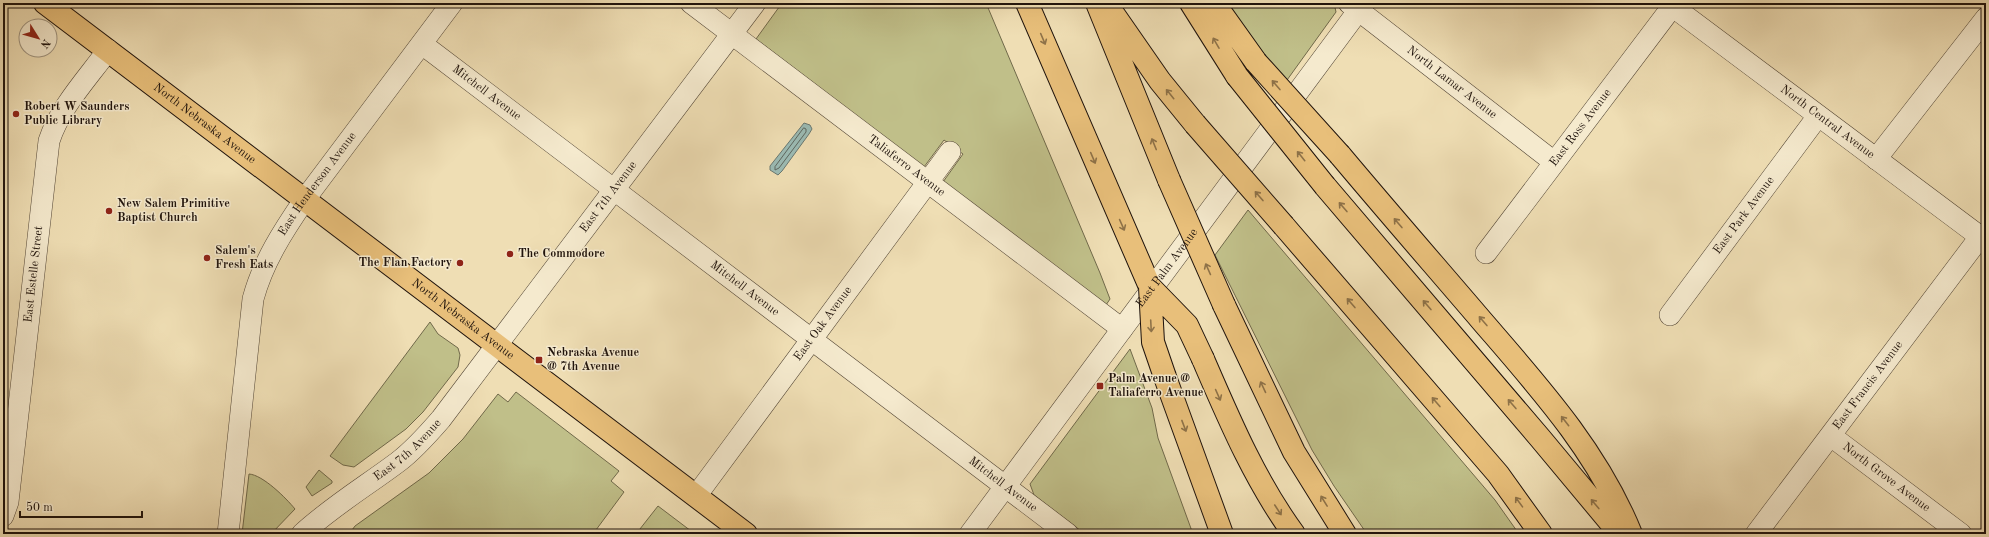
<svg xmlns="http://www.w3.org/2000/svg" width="1989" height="537" viewBox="0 0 1989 537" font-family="'Old Standard TT',serif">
	<rect width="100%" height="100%" fill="#efdeb4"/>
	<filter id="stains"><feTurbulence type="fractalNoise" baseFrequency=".005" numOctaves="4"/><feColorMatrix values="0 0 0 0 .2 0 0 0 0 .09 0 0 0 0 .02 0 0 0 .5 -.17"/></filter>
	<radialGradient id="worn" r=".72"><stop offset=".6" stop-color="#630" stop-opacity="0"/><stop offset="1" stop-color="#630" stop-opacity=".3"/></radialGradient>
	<path fill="#c0bf89" stroke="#70694a" d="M782 3H986L1100 273 1110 299 1106 305 943 182 963 154 944 140 924 167 756 39Z
		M1210 3H1334L1336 12 1282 87Z
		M1248 210 1495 500 1519 534H1367L1334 486 1312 450 1215 255Z
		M430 322 438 334 458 348 460 355 458 367 423 412 406 429 354 467 343 465 330 456Z
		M1130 349 1152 408 1158 438 1193 534H1085L1034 495 1030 484Z
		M516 392 619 471 611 481 624 492 593 534H349L355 526 429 473 463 439 498 394 508 402Z
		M319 470 332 481V483L312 496 306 487Z
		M249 474C263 475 286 498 295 509L271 534H242Z
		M658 506 695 534H636Z"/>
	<path fill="#9bbbb4" stroke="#697871" d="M804 123 810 125 812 129 809 134 782 171 778 175 770 170V166Z"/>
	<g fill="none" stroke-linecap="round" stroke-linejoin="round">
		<path stroke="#5d6760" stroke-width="1" d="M804 128 806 129V132L779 168 775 170V167Z"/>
		<g stroke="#534636" stroke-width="22">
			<g id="minor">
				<path id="s1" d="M691 3 1122 329"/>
				<path id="s2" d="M1349 3 1554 162"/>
				<path id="s3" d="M1668 3 1986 241"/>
				<path id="s4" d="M422 44 1068 534"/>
				<path d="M1876 159 1986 18"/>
				<path id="s5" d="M1486 253 1675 3"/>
				<path id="s6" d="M1670 315 1818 116"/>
				<path id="s7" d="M1831 436 1961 534"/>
				<path id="s8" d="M696 496 950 152"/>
				<path id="s9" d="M3 516 8 502 49 141C60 107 87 79 108 50"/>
				<path id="s10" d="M228 534 253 299C263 262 283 231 305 199L452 3"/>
				<path id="s11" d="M302 534C331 507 366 486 398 462 414 450 428 434 441 419L755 3"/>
				<path id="s12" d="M970 534 1364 3"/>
				<path id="s13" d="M1756 534 1980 237"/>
			</g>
		</g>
		<g stroke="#1f130c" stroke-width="24">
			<g id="major">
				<path id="s14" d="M45 3 746 534"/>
			</g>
		</g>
		<g stroke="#1f130c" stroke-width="24">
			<path id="highway" d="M1027 3 1150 287
				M1097 3 1169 180
				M1191 3 1237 76
				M1214 3 1256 62
				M1110 9 1160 81 1195 124
				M1340 155C1387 211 1435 266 1482 321 1539 387 1598 452 1631 534
				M1325 186 1540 438 1620 534
				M1284 226 1498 474 1541 534
				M1224 305 1294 452 1345 534
				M1203 359C1229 419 1255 481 1294 534
				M1165 377 1222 534"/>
		</g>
		<use href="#minor" stroke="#f5eace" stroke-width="21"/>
		<use href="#major" stroke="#e8bf7a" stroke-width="22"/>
		<use href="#highway" stroke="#e8bf7a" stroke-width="22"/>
		<g stroke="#1f130c" stroke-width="24" stroke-linecap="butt">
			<path id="highway-bridge" d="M1256 62 1340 155
				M1237 76 1325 186
				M1195 124 1284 226
				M1169 180 1224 305
				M1150 287 1153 342 1165 377
				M1150 287 1187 325 1203 359"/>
		</g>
		<use href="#highway-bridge" stroke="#e8bf7a" stroke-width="22"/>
	</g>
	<defs><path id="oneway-shaft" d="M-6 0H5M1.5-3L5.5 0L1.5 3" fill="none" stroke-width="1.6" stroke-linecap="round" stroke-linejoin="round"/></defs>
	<g stroke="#8e7248">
		<use href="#oneway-shaft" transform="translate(1043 39) rotate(67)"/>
		<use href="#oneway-shaft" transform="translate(1216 43) rotate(-120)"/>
		<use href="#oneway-shaft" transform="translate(1276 85) rotate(-131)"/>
		<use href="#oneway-shaft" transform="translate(1170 94) rotate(-129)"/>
		<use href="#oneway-shaft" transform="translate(1154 144) rotate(-112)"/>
		<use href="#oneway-shaft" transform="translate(1301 156) rotate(-129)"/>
		<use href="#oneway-shaft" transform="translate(1093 158) rotate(67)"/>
		<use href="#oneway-shaft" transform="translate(1259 196) rotate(-131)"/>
		<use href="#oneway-shaft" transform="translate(1343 207) rotate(-131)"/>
		<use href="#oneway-shaft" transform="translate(1398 223) rotate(-131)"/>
		<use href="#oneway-shaft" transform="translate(1122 225) rotate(66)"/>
		<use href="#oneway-shaft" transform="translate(1208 269) rotate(-114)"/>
		<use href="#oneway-shaft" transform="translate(1351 303) rotate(-131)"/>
		<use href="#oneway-shaft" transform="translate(1427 305) rotate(-131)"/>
		<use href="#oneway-shaft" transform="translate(1483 321) rotate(-131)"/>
		<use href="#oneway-shaft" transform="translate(1151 326) rotate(87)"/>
		<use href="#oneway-shaft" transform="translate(1263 387) rotate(-115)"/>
		<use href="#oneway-shaft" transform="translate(1218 395) rotate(66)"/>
		<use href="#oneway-shaft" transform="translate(1436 402) rotate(-131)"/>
		<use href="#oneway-shaft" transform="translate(1512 404) rotate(-131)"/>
		<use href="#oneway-shaft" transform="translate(1565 421) rotate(-128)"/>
		<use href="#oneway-shaft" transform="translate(1184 426) rotate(69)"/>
		<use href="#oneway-shaft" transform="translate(1324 501) rotate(-122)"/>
		<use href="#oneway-shaft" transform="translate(1519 502) rotate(-126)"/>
		<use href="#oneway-shaft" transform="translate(1595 504) rotate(-130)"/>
		<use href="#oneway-shaft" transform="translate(1278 510) rotate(57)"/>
	</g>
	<g fill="#8f2418" stroke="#f5eace" stroke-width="1.5">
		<circle cx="16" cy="114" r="4"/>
		<circle cx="109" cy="211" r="4"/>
		<circle cx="510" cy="254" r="4"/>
		<circle cx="207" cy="258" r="4"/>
		<circle cx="460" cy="263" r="4"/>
		<rect x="535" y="356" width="8" height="8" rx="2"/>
		<rect x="1096" y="382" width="8" height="8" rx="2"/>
	</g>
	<g text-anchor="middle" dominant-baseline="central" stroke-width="3" stroke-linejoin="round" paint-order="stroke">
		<g font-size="12" fill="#1f130c" stroke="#f5eace">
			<text stroke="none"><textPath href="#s2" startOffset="130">North Lamar Avenue</textPath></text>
			<text stroke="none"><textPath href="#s4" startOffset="81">Mitchell Avenue</textPath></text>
			<text stroke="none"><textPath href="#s3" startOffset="199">North Central Avenue</textPath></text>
			<text stroke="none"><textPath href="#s14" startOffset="200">North Nebraska Avenue</textPath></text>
			<text stroke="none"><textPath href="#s5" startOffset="157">East Ross Avenue</textPath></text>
			<text stroke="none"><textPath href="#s1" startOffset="270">Taliaferro Avenue</textPath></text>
			<text stroke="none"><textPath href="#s10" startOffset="369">East Henderson Avenue</textPath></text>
			<text stroke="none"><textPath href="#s11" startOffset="459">East 7th Avenue</textPath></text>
			<text stroke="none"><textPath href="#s6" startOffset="124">East Park Avenue</textPath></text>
			<text stroke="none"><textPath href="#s12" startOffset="331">East Palm Avenue</textPath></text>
			<text stroke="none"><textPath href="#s9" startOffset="244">East Estelle Street</textPath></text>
			<text stroke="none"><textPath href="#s4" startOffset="405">Mitchell Avenue</textPath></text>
			<text stroke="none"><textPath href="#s14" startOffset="524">North Nebraska Avenue</textPath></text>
			<text stroke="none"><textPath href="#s8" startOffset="214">East Oak Avenue</textPath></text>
			<text stroke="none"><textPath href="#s13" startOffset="186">East Francis Avenue</textPath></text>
			<text stroke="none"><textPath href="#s11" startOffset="135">East 7th Avenue</textPath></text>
			<text stroke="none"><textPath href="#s7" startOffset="69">North Grove Avenue</textPath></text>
			<text stroke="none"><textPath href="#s4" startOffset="729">Mitchell Avenue</textPath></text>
		</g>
		<g font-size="12" font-weight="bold" fill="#1f130c" stroke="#f5eace" text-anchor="start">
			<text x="24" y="107">Robert W Saunders<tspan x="24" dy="14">Public Library</tspan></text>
			<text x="117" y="204">New Salem Primitive<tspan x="117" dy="14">Baptist Church</tspan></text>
			<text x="215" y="251">Salem's<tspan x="215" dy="14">Fresh Eats</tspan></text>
			<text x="518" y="254">The Commodore</text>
			<text x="452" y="263" text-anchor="end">The Flan Factory</text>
			<text x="547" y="353">Nebraska Avenue<tspan x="547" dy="14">@ 7th Avenue</tspan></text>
			<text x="1108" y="379">Palm Avenue @<tspan x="1108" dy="14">Taliaferro Avenue</tspan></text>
		</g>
	</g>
	<rect width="1989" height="537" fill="none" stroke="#efdeb4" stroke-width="16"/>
	<rect x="4" y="4" width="1981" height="529" fill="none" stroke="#1f130c" stroke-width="2"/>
	<rect x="8" y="8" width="1973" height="521" fill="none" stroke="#1f130c"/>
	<g transform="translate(38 38) rotate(127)"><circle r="19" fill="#f5eace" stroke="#9f9480"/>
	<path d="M0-3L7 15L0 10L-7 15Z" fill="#8f2418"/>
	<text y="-6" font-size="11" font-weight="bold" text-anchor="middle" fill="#1f130c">N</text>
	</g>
	<path d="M20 511v6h122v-6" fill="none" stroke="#1f130c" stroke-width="2"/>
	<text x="26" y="511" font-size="12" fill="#1f130c" stroke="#f5eace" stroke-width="3" paint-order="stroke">50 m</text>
	<rect width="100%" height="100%" filter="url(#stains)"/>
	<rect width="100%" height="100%" fill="url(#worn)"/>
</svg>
